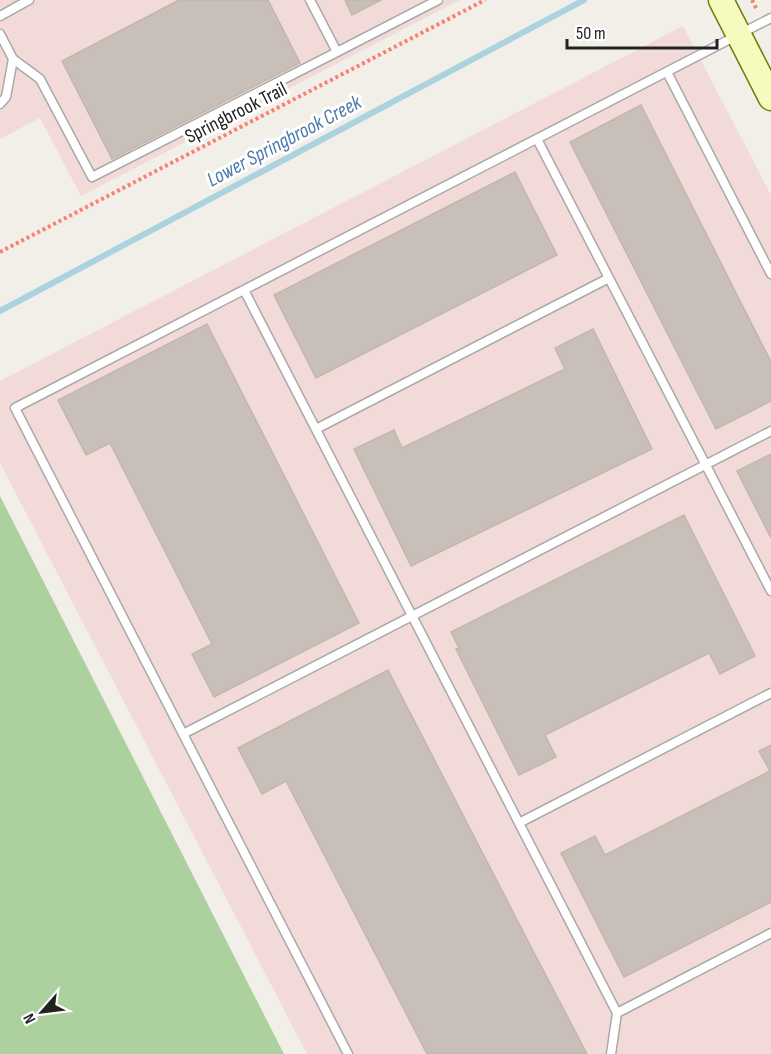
<svg xmlns="http://www.w3.org/2000/svg" width="771" height="1054" viewBox="0 0 771 1054" font-family="'Sofia Sans Condensed',sans-serif">
	<rect width="100%" height="100%" fill="#f2efe9"/>
	<path fill="#f2dad9" d="M0 0H460L81 196 40 118 0 139Z
		M683 26 771 195V1054H307L0 463V381Z"/>
	<path fill="#add19e" d="M0 496 284 1054H0Z"/>
	<g fill="none" stroke-linecap="round" stroke-linejoin="round">
		<path stroke="#aad3df" stroke-width="6" d="M0 311 584 0"/>
	</g>
	<path fill="#c7bfb8" stroke="#c4b6ab" stroke-width="1.5" d="M179 0H268L300 63 112 159 62 61Z
		M345 0H381L352 15Z
		M641 105 771 362V401L716 429 570 142Z
		M515 172 557 255 316 378 274 295Z
		M207 324 359 623 214 697 192 654 212 644 110 443 86 455 58 400Z
		M593 329 652 449 411 566 354 449 394 430 402 448 565 369 555 348Z
		M771 454V538L737 471Z
		M684 515 755 656 720 674 709 653 545 735 556 757 519 775 456 649 459 648 451 632Z
		M388 670 529 943 587 1054H427L286 781 262 794 238 748Z
		M771 745V902L624 977 561 853 595 836 605 855 770 771 759 751Z"/>
	<g fill="none" stroke-linecap="round" stroke-linejoin="round">
		<g stroke="#a9a9a9" stroke-width="11">
			<path id="lane" d="M310 0 337 52 438 0
				M0 16 29 0
				M0 34 13 59 40 79 92 177 337 52
				M667 72 771 274
				M0 104 6 97 13 59
				M537 139 771 591
				M244 290 617 1013
				M316 429 609 278
				M183 734 771 431
				M519 823 771 693
				M348 1054 15 408 771 18
				M611 1054 617 1013 771 933"/>
		</g>
		<g stroke="#707d05" stroke-width="27">
			<path id="secondary" d="M721 0 771 98"/>
		</g>
		<path stroke="#fa8072" stroke-width="4" stroke-dasharray="3 3" stroke-linecap="butt" d="M752 0 757 10
			M0 252 485 0"/>
		<use href="#lane" stroke="#fff" stroke-width="8"/>
		<use href="#secondary" stroke="#f7fabf" stroke-width="24"/>
	</g>
	<g text-anchor="middle" dominant-baseline="central" stroke-width="6" stroke-linejoin="round" paint-order="stroke">
		<g font-size="20" fill="#222" stroke="#fff">
			<text transform="translate(236 113) rotate(-27)">Springbrook Trail</text>
		</g>
		<g font-size="21" font-style="italic" fill="#4a7aab" stroke="#fff">
			<text transform="translate(284 141) rotate(-28)">Lower Springbrook Creek</text>
		</g>
	</g>
	<g transform="translate(42 1012) rotate(242)" stroke="#ffffff" stroke-width="4.5" paint-order="stroke">
	<path d="M0-4.5L10 22L0 15L-10 22Z" fill="#222222"/>
	<text y="-9" font-size="16" font-weight="bold" text-anchor="middle" fill="#222222">N</text>
	</g>
	<path d="M567 39v9h150v-9" fill="none" stroke="#222222" stroke-width="3"/>
	<text x="576" y="39" font-size="18" fill="#222222" stroke="#ffffff" stroke-width="4.5" paint-order="stroke">50 m</text>
</svg>
